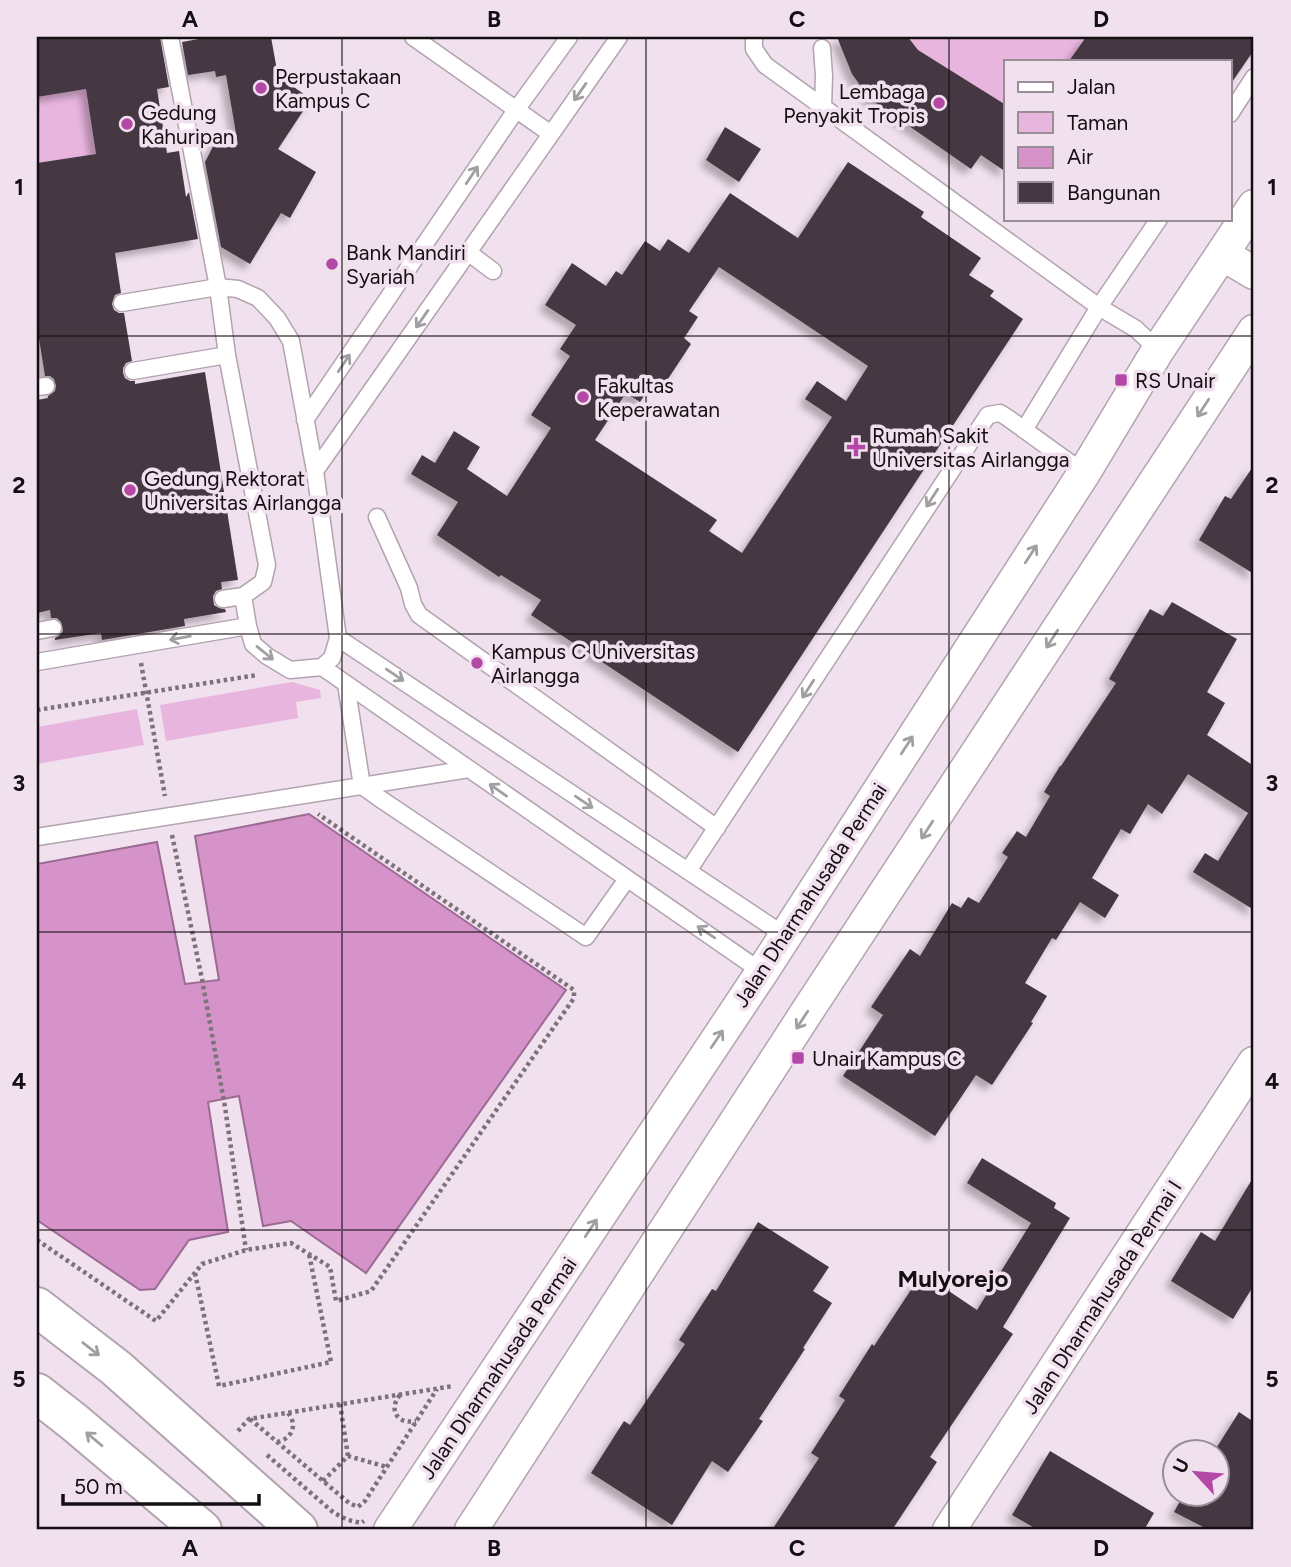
<svg xmlns="http://www.w3.org/2000/svg" width="1291" height="1567" viewBox="0 0 1291 1567" font-family="Figtree,sans-serif">
	<defs>
		<filter id="shadow"><feDropShadow dx="-6" dy="6" stdDeviation="3.5" flood-color="#0004"/></filter>
	</defs>
	<rect width="100%" height="100%" fill="#f1e1ee"/>
	<path fill="#e8b5df" d="M911 37H1086L1069 61H1006V105L918 50 911 41Z
		M86 89 96 154 37 163V97Z
		M292 682 320 690 321 698 296 702 298 718 166 741 160 705Z
		M137 709 144 745 37 764V727Z"/>
	<path fill="#d593ca" stroke="#9b6b93" stroke-width="2" d="M309 814 566 990 366 1273 291 1221 263 1226 239 1096 208 1102 228 1232 189 1240 155 1289 140 1290 37 1220V864L157 842 185 984 219 980 195 836Z"/>
	<path fill="#443842" fill-rule="evenodd" filter="url(#shadow)" d="M37 37H160L169 87 157 89 167 153 179 151 186 197 189 192 198 239 115 253 121 293 115 295 112 304 114 310 119 313H124L132 361 126 363 123 368V373L125 378 130 381H135V384L205 372 238 580 221 582 222 589 216 591 213 596 214 605 219 608 225 609 226 612 184 619 185 626 102 640 101 633 55 640V638L60 635 63 631 61 622 57 618H51L50 610 37 613V400L48 398V396L55 391 56 386 54 379 50 376H45L37 326V163L96 154 86 89 37 97Z
		M210 37H271L278 76 311 99 278 149 316 172 290 218 281 213 250 264 221 247 205 162 219 135 238 145 226 75 216 77 215 71 188 75 182 42Z
		M837 37H908L918 50 1006 105V172L981 155 971 169 870 99 852 74Z
		M1086 37H1254V50L1230 85V61H1069Z
		M725 127 761 149 739 182 706 160Z
		M848 162 924 212 921 217 981 258 969 275 994 291 990 296 1023 319 738 752 531 615 541 600 501 575 499 577 437 535 458 502 411 474 422 455 435 463 454 431 480 447 467 469 507 496 551 428 531 415 570 356 560 349 576 325 545 305 572 263 606 286 616 271 622 275 645 241 660 251 668 239 689 253 730 193 798 238ZM719 267 868 366 846 401 817 381 805 399 832 417 742 553 709 531 717 520 595 440 626 393 640 402 653 382 662 388 691 344 684 338 698 317 689 311Z
		M1254 465V574L1199 540 1225 496 1231 499Z
		M1172 602 1237 639 1207 692 1225 703 1207 735 1254 766V910L1193 872 1205 853 1218 861 1248 813 1188 774 1162 814 1148 804 1130 834 1121 829 1092 878 1119 895 1105 918 1080 902 1056 940 1052 938 1025 983 1047 996 1031 1022 1033 1023 992 1085 976 1075 935 1136 843 1076 883 1015 871 1007 910 949 920 956 952 903 961 908 968 897 979 903 1008 857 1002 853 1017 831 1026 837 1050 796 1044 792 1060 766H1061L1116 683 1109 679 1150 609 1163 616Z
		M982 1158 1056 1203 1054 1208 1070 1218 1003 1327 1013 1334 930 1457 937 1462 892 1530H772L819 1458 811 1453 845 1400 839 1396 872 1344 874 1346 922 1273 977 1310 1031 1223 967 1183Z
		M1254 1176V1285L1233 1319 1171 1281 1201 1232 1215 1241Z
		M758 1222 829 1267 813 1291 832 1303 803 1348 805 1349 759 1419 763 1421 728 1472 712 1461 672 1525 591 1473 624 1421 630 1425 685 1344 679 1340 712 1289 716 1291Z
		M1239 1412 1254 1422V1530H1209L1174 1512 1184 1494H1217V1447Z
		M1050 1451 1154 1513 1144 1530H1038L1012 1515Z"/>
	<g fill="none" stroke-linecap="round" stroke-linejoin="round">
		<g stroke="#b2a3af" stroke-width="19">
			<path id="lane" d="M170 37 218 287 227 355
				M413 37 551 134
				M754 37V49L765 65 1099 307 1136 329 1158 350
				M822 48 824 76 823 107
				M1230 114 1254 77
				M469 253 493 271
				M122 303 218 287 238 289 258 298 277 318 291 341 315 471 338 638 332 658 322 667 290 670 267 656 253 644 248 626 243 596
				M133 371 227 355 267 565 263 582 243 596 223 599
				M37 387 46 386
				M305 420 516 110 569 37
				M1024 430 1099 307 1159 219
				M315 471 619 37
				M377 517 409 588 413 604 419 615 717 828
				M37 631 53 628
				M338 638 784 935
				M37 662 248 626
				M322 667 762 972
				M346 684 362 786 379 798 586 937 627 879
				M37 837 469 769
				M688 871 988 415 1000 413 1008 418 1084 473"/>
		</g>
		<g stroke="#b2a3af" stroke-width="35">
			<path id="street" d="M1222 254 1254 273
				M390 1530 762 972 1084 473 1158 350 1254 206
				M471 1530 810 1007 1254 331
				M949 1530 1254 1063"/>
		</g>
		<g stroke="#b2a3af" stroke-width="42">
			<path id="primary" d="M37 1307 116 1368 298 1530
				M37 1393 74 1422 202 1530"/>
		</g>
		<path stroke="#7c727a" stroke-width="4.5" stroke-dasharray="3.5 3.5" stroke-linecap="butt" d="M141 663 165 796
			M37 710 257 675
			M172 835 202 979 225 1107 246 1250
			M37 1240 156 1321 202 1264 246 1250 291 1243 330 1267 336 1301 371 1291 574 998V990L318 814
			M195 1273 219 1386 331 1362 309 1254
			M400 1395C388 1409 397 1425 416 1421
			M340 1404 348 1456
			M250 1419 349 1503 358 1507 365 1501 437 1389
			M238 1431 249 1419 453 1386
			M277 1442C292 1439 298 1425 288 1413
			M267 1455 334 1513 348 1520 361 1523 364 1521
			M323 1481 348 1456 387 1467"/>
		<use href="#lane" stroke="#fff" stroke-width="16"/>
		<use href="#street" stroke="#fff" stroke-width="32"/>
		<use href="#primary" stroke="#fff" stroke-width="38"/>
	</g>
	<defs><path id="oneway-shaft" d="M-6 0H5M1.5-3L5.5 0L1.5 3" fill="none" stroke-width="1.6" stroke-linecap="round" stroke-linejoin="round" transform="scale(1.75)"/></defs>
	<g stroke="#a19fa1">
		<use href="#oneway-shaft" transform="translate(580 92) rotate(125)"/>
		<use href="#oneway-shaft" transform="translate(472 175) rotate(-56)"/>
		<use href="#oneway-shaft" transform="translate(422 319) rotate(125)"/>
		<use href="#oneway-shaft" transform="translate(344 363) rotate(-56)"/>
		<use href="#oneway-shaft" transform="translate(1203 408) rotate(123)"/>
		<use href="#oneway-shaft" transform="translate(932 498) rotate(123)"/>
		<use href="#oneway-shaft" transform="translate(1031 554) rotate(-57)"/>
		<use href="#oneway-shaft" transform="translate(180 638) rotate(170)"/>
		<use href="#oneway-shaft" transform="translate(1052 639) rotate(123)"/>
		<use href="#oneway-shaft" transform="translate(265 653) rotate(39)"/>
		<use href="#oneway-shaft" transform="translate(395 675) rotate(34)"/>
		<use href="#oneway-shaft" transform="translate(808 689) rotate(123)"/>
		<use href="#oneway-shaft" transform="translate(907 745) rotate(-57)"/>
		<use href="#oneway-shaft" transform="translate(498 790) rotate(-145)"/>
		<use href="#oneway-shaft" transform="translate(584 802) rotate(34)"/>
		<use href="#oneway-shaft" transform="translate(927 830) rotate(123)"/>
		<use href="#oneway-shaft" transform="translate(706 932) rotate(-146)"/>
		<use href="#oneway-shaft" transform="translate(802 1020) rotate(123)"/>
		<use href="#oneway-shaft" transform="translate(717 1039) rotate(-56)"/>
		<use href="#oneway-shaft" transform="translate(591 1228) rotate(-56)"/>
		<use href="#oneway-shaft" transform="translate(91 1349) rotate(38)"/>
		<use href="#oneway-shaft" transform="translate(94 1439) rotate(-140)"/>
	</g>
	<path fill="none" stroke="#140f13" stroke-width="2" stroke-opacity="0.55" d="M342 37V1530M646 37V1530M949 37V1530M37 336H1254M37 634H1254M37 932H1254M37 1230H1254"/>
	<g fill="#b448a7" stroke="#f1e1ee" stroke-width="2.5">
		<circle cx="261" cy="88" r="7"/>
		<circle cx="939" cy="103" r="7"/>
		<circle cx="127" cy="124" r="7"/>
		<circle cx="332" cy="264" r="7"/>
		<rect x="1114" y="373" width="14" height="14" rx="3.5"/>
		<circle cx="583" cy="397" r="7"/>
		<path d="M852.5 436.5h7v7h7v7h-7v7h-7v-7h-7v-7h7z"/>
		<circle cx="130" cy="490" r="7"/>
		<circle cx="477" cy="663" r="7"/>
		<rect x="791" y="1051" width="14" height="14" rx="3.5"/>
	</g>
	<g text-anchor="middle" dominant-baseline="central" stroke-width="7" stroke-linejoin="round" paint-order="stroke">
		<g font-size="21" fill="#140f13" stroke="#f1e1ee" text-anchor="start">
			<text x="275" y="76">Perpustakaan<tspan x="275" dy="24">Kampus C</tspan></text>
			<text x="925" y="91" text-anchor="end">Lembaga<tspan x="925" dy="24">Penyakit Tropis</tspan></text>
			<text x="141" y="112">Gedung<tspan x="141" dy="24">Kahuripan</tspan></text>
			<text x="346" y="252">Bank Mandiri<tspan x="346" dy="24">Syariah</tspan></text>
			<text x="1135" y="380">RS Unair</text>
			<text x="597" y="385">Fakultas<tspan x="597" dy="24">Keperawatan</tspan></text>
			<text x="872" y="435">Rumah Sakit<tspan x="872" dy="24">Universitas Airlangga</tspan></text>
			<text x="144" y="478">Gedung Rektorat<tspan x="144" dy="24">Universitas Airlangga</tspan></text>
			<text x="491" y="651">Kampus C Universitas<tspan x="491" dy="24">Airlangga</tspan></text>
			<text x="812" y="1058">Unair Kampus C</text>
		</g>
		<g font-size="21" fill="#140f13" stroke="#f1e1ee">
			<text transform="translate(810 895) rotate(-57)">Jalan Dharmahusada Permai</text>
			<text transform="translate(1102 1297) rotate(-57)">Jalan Dharmahusada Permai I</text>
			<text transform="translate(498 1368) rotate(-56)">Jalan Dharmahusada Permai</text>
		</g>
		<g font-size="24" font-weight="bold" fill="#140f13" stroke="#f1e1ee">
			<text x="953" y="1278">Mulyorejo</text>
		</g>
	</g>
	<rect width="1291" height="1567" fill="none" stroke="#f1e1ee" stroke-width="77"/>
	<rect x="1004" y="60" width="228" height="161" fill="#f1e1ee" stroke="#998d96" stroke-width="2"/>
	<rect x="1018" y="82" width="35" height="10" fill="#ffffff" stroke="#998d96" stroke-width="2"/>
	<text x="1067" y="94" font-size="21" fill="#140f13">Jalan</text>
	<rect x="1018" y="112" width="35" height="21" fill="#e8b5df" stroke="#998d96" stroke-width="2"/>
	<text x="1067" y="130" font-size="21" fill="#140f13">Taman</text>
	<rect x="1018" y="147" width="35" height="21" fill="#d593ca" stroke="#998d96" stroke-width="2"/>
	<text x="1067" y="164" font-size="21" fill="#140f13">Air</text>
	<rect x="1018" y="182" width="35" height="21" fill="#443842" stroke="#998d96" stroke-width="2"/>
	<text x="1067" y="200" font-size="21" fill="#140f13">Bangunan</text>
	<g transform="translate(1196 1473) rotate(296)"><circle r="33" fill="#f1e1ee" stroke="#998d96" stroke-width="2"/>
	<path d="M0-5L12 26L0 18L-12 26Z" fill="#b448a7"/>
	<text y="-10" font-size="19" font-weight="bold" text-anchor="middle" fill="#140f13">U</text>
	</g>
	<path d="M63 1494v10h196v-10" fill="none" stroke="#140f13" stroke-width="3.5"/>
	<text x="74" y="1494" font-size="21" fill="#140f13" stroke="#f1e1ee" stroke-width="5" paint-order="stroke">50 m</text>
	<rect x="38" y="38" width="1214" height="1490" fill="none" stroke="#140f13" stroke-width="2.5"/>
	<g font-size="23" text-anchor="middle" font-weight="bold" fill="#140f13">
		<text x="190" y="27">A</text>
		<text x="494" y="27">B</text>
		<text x="797" y="27">C</text>
		<text x="1101" y="27">D</text>
		<text x="19" y="195">1</text>
		<text x="1272" y="195">1</text>
		<text x="19" y="493">2</text>
		<text x="1272" y="493">2</text>
		<text x="19" y="791">3</text>
		<text x="1272" y="791">3</text>
		<text x="19" y="1089">4</text>
		<text x="1272" y="1089">4</text>
		<text x="19" y="1387">5</text>
		<text x="1272" y="1387">5</text>
		<text x="190" y="1556">A</text>
		<text x="494" y="1556">B</text>
		<text x="797" y="1556">C</text>
		<text x="1101" y="1556">D</text>
	</g>
</svg>
